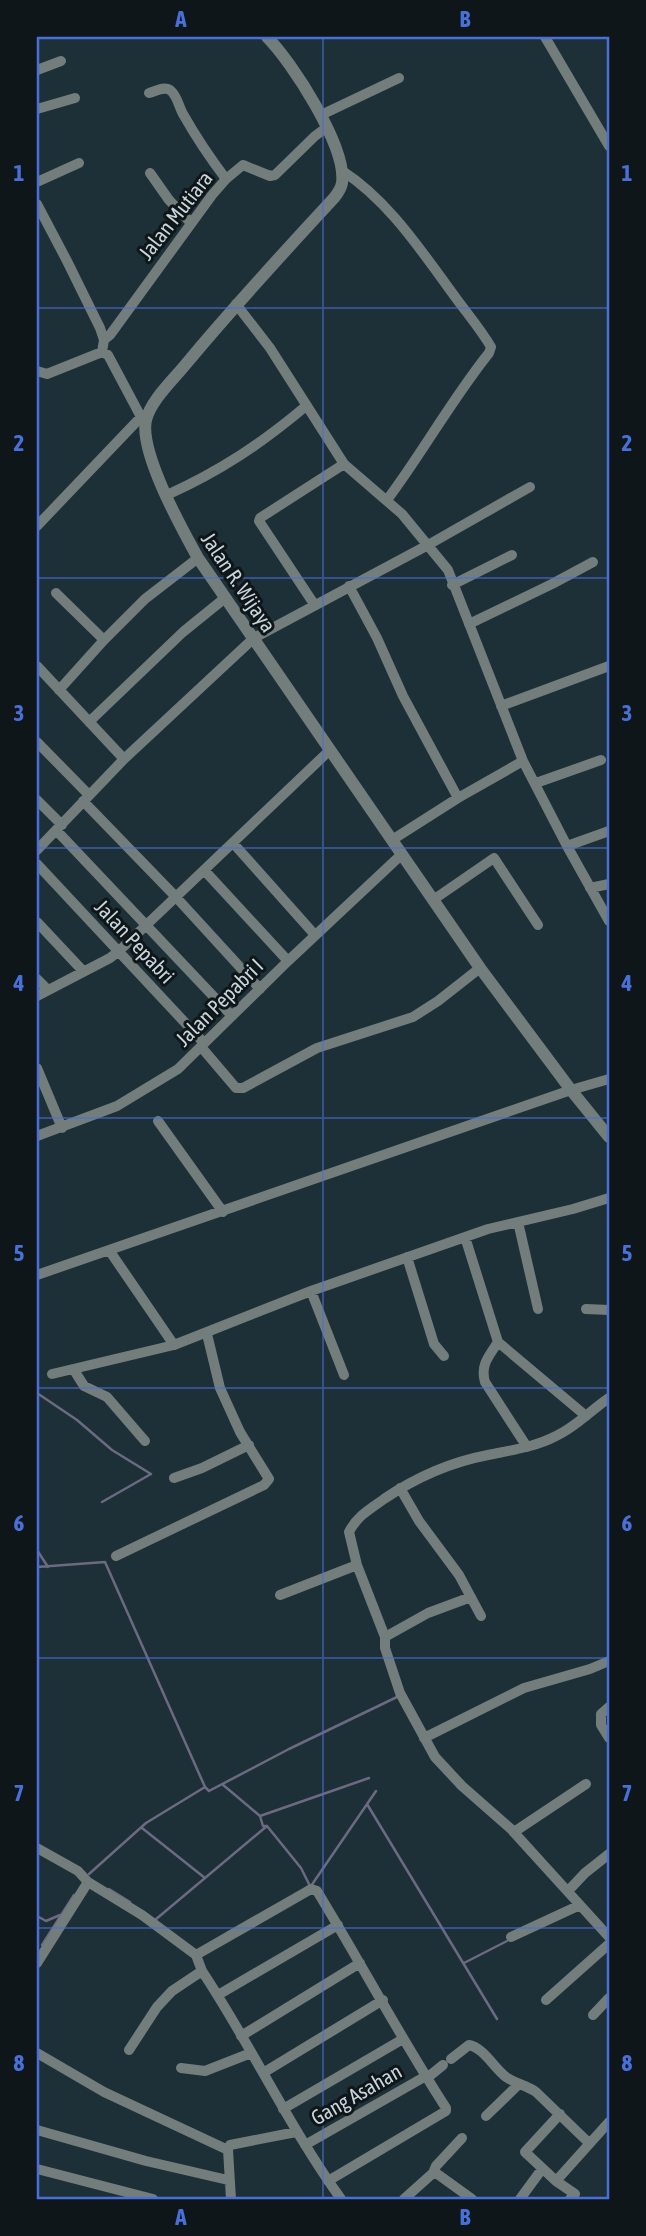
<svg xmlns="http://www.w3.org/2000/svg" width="646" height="2236" viewBox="0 0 646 2236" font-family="'Asap Condensed',sans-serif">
	<rect width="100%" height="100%" fill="#1d2f37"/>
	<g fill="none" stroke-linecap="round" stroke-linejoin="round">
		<path stroke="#6c6a82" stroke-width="2.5" d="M37 1393 77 1420 112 1450 151 1474 102 1502
			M37 1550 48 1567
			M37 1567 105 1562 205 1787
			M222 1784 260 1816 263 1826H267L301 1868 309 1884
			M367 1804 497 2019
			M260 1816 369 1778
			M142 1828 205 1878
			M89 1874 146 1823 205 1787 209 1791 289 1749 399 1696
			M311 1886 376 1791
			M109 1889 130 1902
			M37 1916 46 1921 60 1915
			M155 1920 267 1826
			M42 1945 74 1895
			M464 1963 507 1941"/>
		<path stroke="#727d7c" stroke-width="10" d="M545 37 609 146
			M37 70 61 61
			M149 93C156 91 164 86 170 90 177 95 179 107 183 114 196 137 210 158 226 179
			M37 109 75 98
			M321 115 399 78
			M341 170C388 200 420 249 453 294 465 311 480 328 491 347L489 353C452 399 423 452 387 500
			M150 173 169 200 191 223
			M37 182 79 163
			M37 204 67 261 100 328 104 340 102 352
			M236 304 270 348 344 464 402 514 448 570 523 761 567 846 609 921
			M104 340 110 335 212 195 226 179 243 165 270 176 275 175 315 136 326 128
			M37 371 47 374 102 352 108 355 141 417 146 419
			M167 495C220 471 261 444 306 406
			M37 526 141 417
			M452 585 512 555
			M349 586 377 638 403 696 458 798
			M56 593 104 640
			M314 604 259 521 260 518 344 464
			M469 624 552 584 593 562
			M37 666 124 759
			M59 690 104 640 145 599 198 558
			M501 706 609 666
			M89 722 183 632 225 598
			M37 742 89 795
			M536 783 601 760
			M37 800 62 825
			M83 801 175 896 260 989
			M56 830 232 1016
			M392 840 458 798 523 761
			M233 843 315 935
			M567 846 609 831
			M37 850 124 759 254 638 428 545 530 487
			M37 864 204 1043
			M204 870 288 961
			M590 888 609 884
			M433 900 494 858 538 925
			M37 922 83 971
			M37 979 47 989
			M37 996 110 958 119 951 330 750
			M202 1048 236 1088H243L317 1048 413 1017 438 1001 480 968
			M37 1068 62 1128
			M158 1121 223 1212
			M37 1136 117 1106 178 1069 288 961 401 855
			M518 1222 538 1309
			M465 1237 498 1342 586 1416
			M109 1250 174 1345
			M407 1257 434 1344 444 1356
			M37 1275 571 1090 609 1079
			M311 1291 344 1375
			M586 1309 609 1310
			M498 1342C489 1356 480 1365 485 1382L527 1447
			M74 1370 84 1386 107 1397 145 1441
			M52 1374 174 1345 311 1291 488 1229 573 1209 609 1198
			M609 1398C591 1410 576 1427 556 1436 535 1447 512 1450 488 1455 451 1462 415 1478 384 1499 370 1509 357 1516 349 1532L357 1565 385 1637V1648L400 1693 435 1757 462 1786 511 1829 609 1937
			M174 1478 202 1468 249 1445
			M400 1488 419 1521 459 1575 481 1616
			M116 1556 264 1485 269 1479 240 1432 220 1388 207 1334
			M280 1595 357 1565
			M385 1637 428 1613 471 1597
			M609 1707 601 1714V1725L609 1738
			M424 1738 524 1688 590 1669 609 1661
			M514 1832 586 1784
			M37 1848 78 1871 88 1882 37 1963
			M88 1882 142 1915 196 1955 202 1971C251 2045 289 2127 341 2199
			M568 1891 585 1873 609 1854
			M511 1937 580 1905
			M196 1955 306 1892 311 1889 317 1891C361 1963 400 2037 446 2108V2111L328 2181
			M218 1995 338 1925
			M546 2000 609 1944
			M593 2015 609 1998
			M241 2036 360 1963
			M129 2050 157 2007 172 1991 202 1971
			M37 2053 104 2092 228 2150
			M451 2059 469 2045C484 2048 494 2068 506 2077 516 2084 526 2085 536 2092L589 2143
			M181 2068 205 2071 251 2053
			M263 2073 383 2000
			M427 2078 443 2065
			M283 2109 403 2039
			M560 2114 525 2152 556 2181 575 2194 570 2199
			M486 2116 518 2085
			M37 2130 146 2161 228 2180
			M305 2145 426 2076
			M37 2169 153 2199
			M433 2173H436L472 2199
			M556 2181 609 2122
			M231 2199 228 2150 230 2145 296 2132
			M404 2199 433 2173 436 2166 462 2138
			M520 2199 542 2169"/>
		<path stroke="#727d7c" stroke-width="12" d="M267 37C292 62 347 147 342 183 341 189 338 193 334 198 284 252 233 307 186 364 173 380 151 400 146 420 139 452 182 529 198 558L480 968 571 1090 609 1137"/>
	</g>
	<path fill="none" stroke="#4870d8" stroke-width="2" stroke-opacity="0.55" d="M323 37V2199M37 308H609M37 578H609M37 848H609M37 1118H609M37 1388H609M37 1658H609M37 1928H609"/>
	<g text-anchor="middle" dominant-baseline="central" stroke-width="6" stroke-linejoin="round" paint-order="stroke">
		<g font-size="21" fill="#cad5da" stroke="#0e161a">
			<text transform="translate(175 215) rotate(-52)">Jalan Mutiara</text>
			<text transform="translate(239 582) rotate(56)">Jalan R. Wijaya</text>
			<text transform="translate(135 941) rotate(47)">Jalan Pepabri</text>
			<text transform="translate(219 1002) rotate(-45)">Jalan Pepabri I</text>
			<text transform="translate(356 2094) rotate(-30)">Gang Asahan</text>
		</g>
	</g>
	<rect width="646" height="2236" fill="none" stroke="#0e161a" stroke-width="77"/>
	<rect x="38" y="38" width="570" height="2160" fill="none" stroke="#4870d8" stroke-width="2.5"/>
	<g font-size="23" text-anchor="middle" font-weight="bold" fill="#4870d8">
		<text x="181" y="27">A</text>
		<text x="465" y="27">B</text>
		<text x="19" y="181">1</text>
		<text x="627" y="181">1</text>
		<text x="19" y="451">2</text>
		<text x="627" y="451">2</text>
		<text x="19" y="721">3</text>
		<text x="627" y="721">3</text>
		<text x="19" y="991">4</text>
		<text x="627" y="991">4</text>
		<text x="19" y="1261">5</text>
		<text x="627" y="1261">5</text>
		<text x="19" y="1531">6</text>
		<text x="627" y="1531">6</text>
		<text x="19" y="1801">7</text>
		<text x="627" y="1801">7</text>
		<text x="19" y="2071">8</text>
		<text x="627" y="2071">8</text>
		<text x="181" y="2225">A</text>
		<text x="465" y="2225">B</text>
	</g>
</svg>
